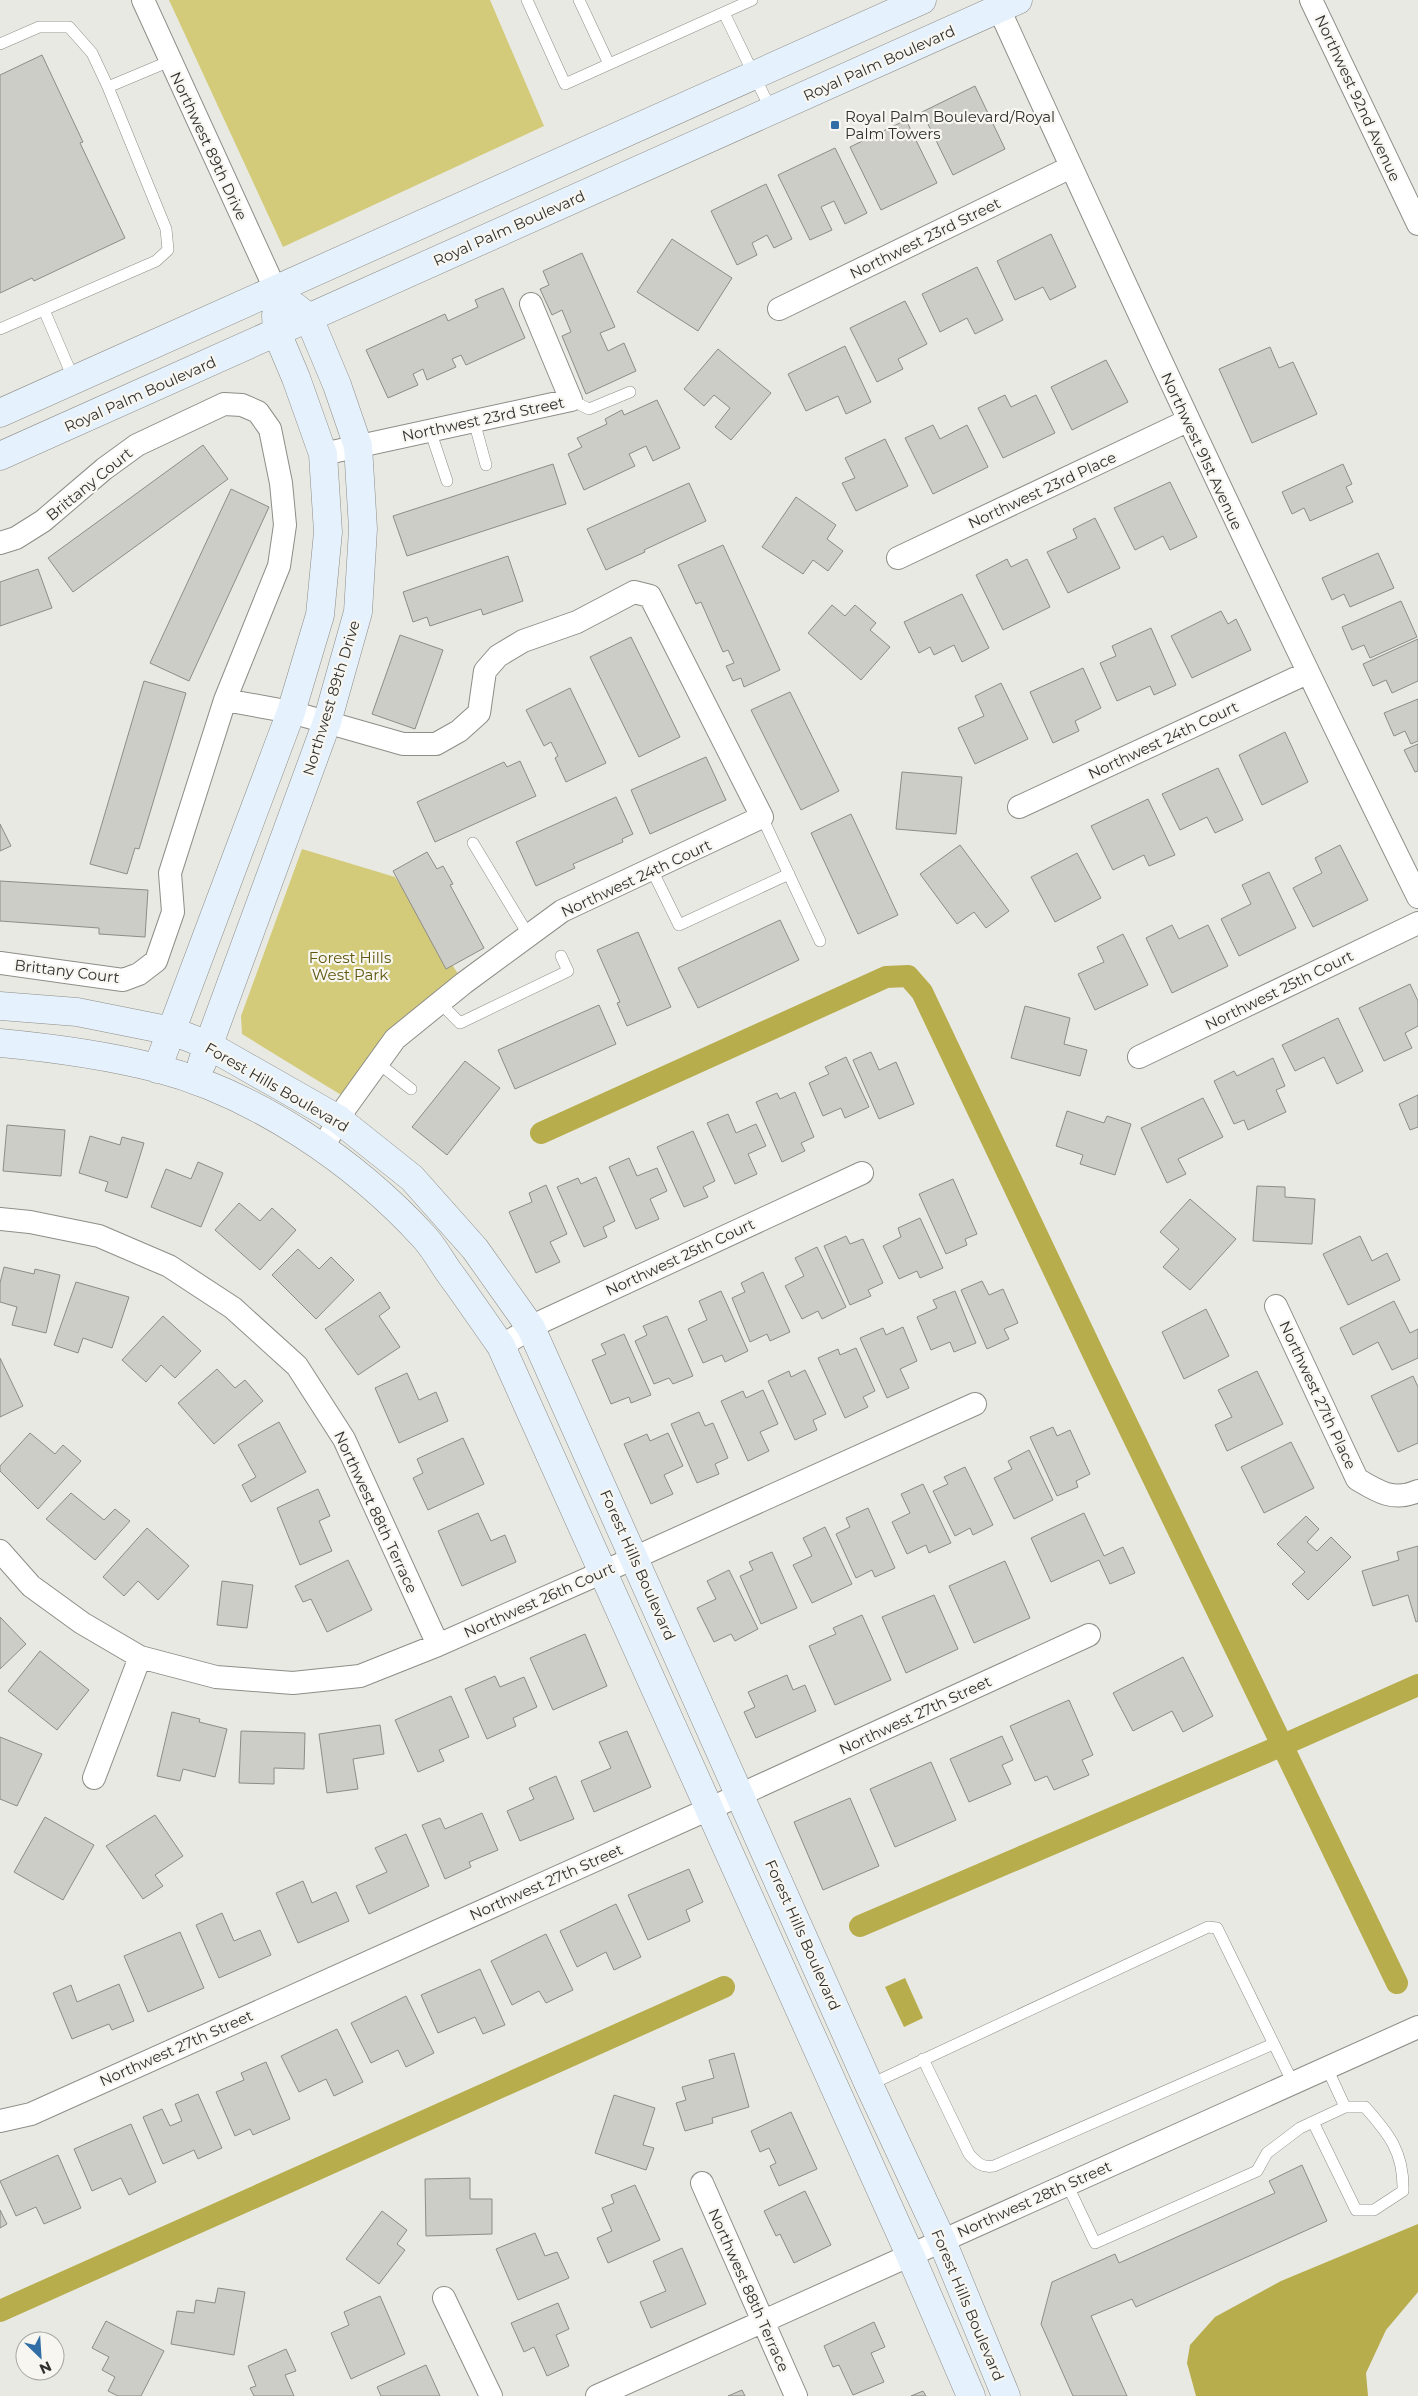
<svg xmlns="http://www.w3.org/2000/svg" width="1418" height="2396" viewBox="0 0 1418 2396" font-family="Montserrat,sans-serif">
	<rect width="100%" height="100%" fill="#e9e9e3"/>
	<path fill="#d3cb7a" d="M169 0H490L544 126 283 247Z
		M302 849 395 877 464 983 351 1101 242 1034 241 1016Z"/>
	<path fill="#b7ad4c" d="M905 1978 923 2018 904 2027 885 1987Z
		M1418 2224V2292L1386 2330 1366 2373 1368 2396H1196L1187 2363 1190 2345 1215 2317 1281 2281Z"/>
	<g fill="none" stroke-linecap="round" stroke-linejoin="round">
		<path stroke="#b7ad4c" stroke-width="22" d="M541 1133 886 977 908 976 922 992 1101 1370 1397 1983
			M860 1926 1283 1745 1418 1685
			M0 2311 724 1987"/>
	</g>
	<path fill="#cdcdc8" stroke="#8d8d88" d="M42 55 83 142 80 143 125 238 34 281 32 278 0 293V75Z
		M975 86 1005 149 953 175 922 112Z
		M906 120 937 183 881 210 850 147Z
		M835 148 867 213 845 224 834 201 821 207 832 230 810 240 778 175Z
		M766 184 792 239 774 248 767 235 752 243 757 255 737 265 711 211Z
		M1051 234 1076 287 1050 300 1043 287 1015 300 997 261Z
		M672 239 732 278 698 331 637 292Z
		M582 253 615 327 600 333 608 351 624 343 636 371 586 394 562 336 571 332 562 310 552 315 540 289 549 285 543 271Z
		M977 267 1003 320 975 334 967 318 940 332 922 294Z
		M503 288 525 338 466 365 461 355 452 359 456 367 427 380 423 369 413 374 418 385 388 398 366 350 445 314 448 321 478 307 475 300Z
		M905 301 927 344 898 359 903 369 877 382 850 328Z
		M845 346 871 402 846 414 838 396 806 411 788 374Z
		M1270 347 1279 368 1293 362 1317 414 1252 443 1219 369Z
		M718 349 771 393 731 440 715 427 730 408 714 395 704 406 684 389Z
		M1106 360 1128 402 1072 430 1051 387Z
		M1005 395 1011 407 1036 395 1055 433 1003 458 978 408Z
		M657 400 680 448 653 461 646 446 629 454 635 466 584 490 568 454 582 447 577 438 607 424 605 419 622 410 624 415Z
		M933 425 940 439 967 425 988 467 933 494 905 438Z
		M885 439 908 486 856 511 842 483 855 478 845 458Z
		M203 445 228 479 73 592 48 558Z
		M553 464 566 504 407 556 393 516Z
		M1343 464 1352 484 1346 487 1353 502 1310 521 1304 508 1292 514 1282 492Z
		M1170 482 1197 537 1170 550 1163 536 1135 550 1114 508Z
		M689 483 706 521 644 550 645 552 606 570 587 529Z
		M231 489 269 507 189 681 150 663Z
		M796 497 836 525 827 539 843 551 828 571 813 560 803 574 762 547Z
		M1095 518 1120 568 1068 593 1047 552 1077 538 1073 529Z
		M723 545 780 670 744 687 741 678 733 681 726 666 734 663 728 650 723 652 701 602 696 604 678 565Z
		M1378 553 1394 588 1350 607 1344 594 1332 600 1322 578Z
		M508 556 523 601 483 615 481 609 430 626 427 617 413 622 403 592Z
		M1007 559 1011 567 1027 559 1050 607 1003 630 976 575Z
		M38 569 52 608 0 626V582Z
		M962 594 989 648 962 662 954 645 934 655 930 647 919 653 904 622Z
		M1401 601 1417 637 1370 658 1364 645 1352 650 1342 627Z
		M832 605 845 616 855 605 876 623 870 630 890 647 861 680 808 633Z
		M1221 611 1228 624 1236 619 1251 650 1192 678 1171 636Z
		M1151 628 1176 685 1154 695 1150 686 1117 701 1100 663 1116 656 1112 646Z
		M400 635 443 650 415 729 372 714Z
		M631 637 680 737 639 757 590 657Z
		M1418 639V681L1392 693 1386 680 1373 686 1363 664Z
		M1083 668 1101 708 1075 721 1079 731 1053 743 1030 692Z
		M144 681 186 693 139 849 135 848 127 874 90 864Z
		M1001 683 1028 739 975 764 958 728 984 716 975 696Z
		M570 688 606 763 566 782 555 758 558 756 551 742 544 746 526 710Z
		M790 692 839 791 801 810 751 710Z
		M1418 699V741L1411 744 1405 731 1394 736 1384 713Z
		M1285 732 1308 782 1262 805 1239 755Z
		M1418 744V771L1415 772 1404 750Z
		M706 757 726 800 650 834 631 790Z
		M520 761 536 796 435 842 417 802 504 762 507 767Z
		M1218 768 1243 820 1215 833 1207 817 1180 830 1162 794Z
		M902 772 962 777 956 834 896 829Z
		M616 797 633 834 622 839 623 842 573 864 575 868 536 886 516 842Z
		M1148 799 1175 855 1149 866 1144 855 1113 870 1091 826Z
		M851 814 898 915 858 934 811 833Z
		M0 824 11 846 0 851Z
		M960 845 1009 911 986 928 974 912 957 924 920 874Z
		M1340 845 1368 900 1313 927 1293 888 1322 873 1315 858Z
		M427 852 437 869 443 866 453 884 450 885 484 948 446 969 393 871Z
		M1077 853 1101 898 1055 922 1031 877Z
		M1269 872 1296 928 1239 956 1221 919 1251 904 1242 885Z
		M0 881 148 890 145 937 99 934V928L0 921Z
		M780 920 799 960 698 1008 678 968Z
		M1172 925 1179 939 1208 925 1228 966 1172 993 1146 938Z
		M638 932 671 1007 627 1026 617 1003 620 1002 597 950Z
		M1123 934 1148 985 1095 1010 1078 974 1104 962 1097 947Z
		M1410 984 1418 1001V1026L1405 1033 1412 1048 1384 1061 1359 1008Z
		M599 1005 616 1044 515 1089 498 1050Z
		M1025 1006 1070 1018 1064 1044 1087 1050 1080 1076 1011 1058Z
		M1338 1018 1363 1071 1337 1084 1324 1057 1295 1071 1282 1045Z
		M871 1052 879 1070 896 1062 914 1104 879 1119 853 1060Z
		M846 1057 869 1107 845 1118 841 1108 823 1116 809 1083 829 1074 825 1067Z
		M1273 1058 1285 1086 1276 1090 1286 1112 1248 1130 1244 1120 1234 1124 1214 1081 1234 1071 1237 1076Z
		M465 1061 500 1088 447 1155 412 1127Z
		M795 1092 814 1137 801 1143 805 1151 782 1162 756 1102 777 1093 780 1099Z
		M1418 1095V1127L1410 1130 1399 1104Z
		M1203 1098 1223 1137 1178 1159 1186 1174 1167 1183 1141 1128Z
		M1067 1111 1104 1123 1107 1116 1131 1124 1115 1175 1080 1164 1083 1155 1056 1146Z
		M728 1114 736 1133 756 1124 766 1146 748 1154 757 1174 735 1184 707 1123Z
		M7 1125 65 1130 61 1176 3 1171Z
		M693 1131 715 1181 703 1187 708 1197 684 1207 657 1147Z
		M90 1136 120 1145 122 1137 144 1143 127 1198 105 1191 108 1182 79 1173Z
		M629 1158 637 1176 657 1168 667 1191 650 1199 659 1219 636 1229 609 1167Z
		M198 1162 223 1173 201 1227 151 1207 166 1169 191 1179Z
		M596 1177 615 1221 603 1227 607 1237 584 1247 557 1187 578 1178 581 1184Z
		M953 1179 977 1234 965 1239 967 1245 946 1254 919 1194Z
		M546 1185 567 1234 550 1242 560 1262 536 1273 509 1212 532 1202 529 1193Z
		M1257 1186 1285 1187V1197L1315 1199 1312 1244 1253 1241Z
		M1190 1199 1236 1239 1190 1290 1163 1267 1179 1249 1160 1232Z
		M239 1203 260 1221 272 1208 296 1230 260 1270 215 1230Z
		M920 1218 943 1268 920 1278 917 1271 899 1279 883 1246 901 1237 898 1228Z
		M846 1236 850 1244 863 1239 883 1283 868 1290 871 1296 850 1305 824 1246Z
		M1360 1236 1372 1261 1387 1253 1400 1280 1348 1305 1323 1254Z
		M817 1247 846 1307 822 1319 818 1311 802 1319 785 1286 804 1276 795 1258Z
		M298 1249 319 1269 331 1257 354 1280 316 1319 272 1275Z
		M4 1267 34 1274 35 1269 60 1275 46 1333 12 1325 17 1307 0 1302V1283Z
		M763 1272 790 1332 770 1341 767 1334 750 1342 732 1298 745 1292 741 1283Z
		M982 1281 989 1295 1003 1289 1018 1323 1004 1329 1009 1339 987 1349 961 1290Z
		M76 1282 129 1297 112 1348 83 1338 78 1353 54 1345Z
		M721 1291 748 1351 725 1362 722 1355 703 1363 688 1329 707 1320 699 1301Z
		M955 1291 976 1343 954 1352 950 1342 931 1350 917 1317 937 1308 933 1300Z
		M380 1292 390 1308 379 1316 400 1347 358 1375 325 1329Z
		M1394 1301 1410 1333 1418 1329V1358L1392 1370 1378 1342 1353 1355 1340 1328Z
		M1206 1309 1229 1356 1184 1379 1162 1332Z
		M163 1316 201 1351 175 1378 161 1365 146 1382 122 1360Z
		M667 1316 693 1376 673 1384 669 1378 654 1384 635 1341 647 1335 643 1326Z
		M903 1327 917 1361 900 1369 909 1388 887 1398 860 1338 883 1328 886 1335Z
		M624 1334 651 1395 631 1403 629 1397 611 1404 592 1360 606 1354 601 1344Z
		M856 1348 875 1391 863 1397 868 1407 845 1418 818 1358 838 1349 840 1355Z
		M0 1358 23 1406 0 1417Z
		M217 1369 235 1388 245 1380 263 1401 214 1444 178 1403Z
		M805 1370 826 1414 813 1420 817 1430 795 1440 768 1381 789 1371 791 1377Z
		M1257 1371 1283 1424 1227 1451 1215 1425 1232 1417 1218 1390Z
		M407 1373 419 1400 436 1392 448 1421 399 1443 375 1388Z
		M1413 1376 1418 1387V1443L1398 1452 1371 1396Z
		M763 1390 778 1424 760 1432 769 1451 748 1461 721 1401 743 1391 746 1398Z
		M699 1412 705 1426 713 1423 728 1458 715 1464 719 1474 697 1483 671 1424Z
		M279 1422 306 1472 251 1502 242 1485 256 1477 238 1445Z
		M1053 1427 1057 1436 1070 1430 1090 1474 1076 1481 1078 1487 1057 1496 1030 1437Z
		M30 1433 55 1454 63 1445 81 1461 38 1509 0 1471V1466Z
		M668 1433 683 1466 664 1475 673 1494 651 1504 624 1444 647 1434 650 1441Z
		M463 1438 484 1484 428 1510 413 1478 423 1473 417 1459Z
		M1291 1442 1314 1488 1264 1513 1241 1467Z
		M1029 1450 1053 1500 1014 1519 994 1478 1012 1469 1008 1461Z
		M965 1467 993 1525 973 1535 970 1528 955 1536 933 1491 948 1484 944 1477Z
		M923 1484 951 1543 929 1553 926 1545 907 1554 892 1522 910 1513 901 1494Z
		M318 1489 330 1516 319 1521 332 1551 300 1565 277 1508Z
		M71 1493 104 1520 115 1509 130 1521 95 1560 46 1519Z
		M868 1508 895 1568 875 1577 872 1570 856 1578 836 1534 850 1527 846 1518Z
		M478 1513 491 1541 505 1535 516 1562 462 1586 438 1531Z
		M1084 1513 1104 1556 1123 1547 1135 1573 1110 1584 1099 1560 1051 1582 1031 1538Z
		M1306 1516 1319 1529 1307 1542 1317 1551 1331 1537 1351 1557 1308 1600 1292 1584 1305 1572 1277 1544Z
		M825 1527 852 1584 812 1603 793 1565 812 1556 803 1538Z
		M147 1528 189 1566 158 1600 138 1581 124 1596 103 1577Z
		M1418 1546V1621L1416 1622 1408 1595 1373 1606 1362 1571 1399 1560 1397 1552Z
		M772 1552 797 1608 761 1624 740 1576 753 1570 749 1562Z
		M348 1560 372 1610 327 1632 311 1599 303 1602 295 1586Z
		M1005 1561 1030 1618 974 1643 949 1586Z
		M729 1570 758 1629 735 1641 731 1634 714 1642 697 1608 716 1599 707 1581Z
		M222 1581 253 1585 247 1628 217 1625Z
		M934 1595 958 1649 906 1673 882 1617Z
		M862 1615 891 1680 835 1705 809 1646 836 1634 833 1628Z
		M0 1617 26 1644 0 1669Z
		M585 1634 607 1686 553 1710 530 1658Z
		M40 1651 89 1690 57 1730 8 1691Z
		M1183 1657 1213 1716 1183 1732 1172 1711 1133 1731 1113 1693Z
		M787 1675 793 1690 805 1685 816 1711 756 1738 744 1712 755 1707 748 1692Z
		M495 1676 500 1687 524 1677 537 1707 513 1718 516 1726 487 1739 465 1689Z
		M451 1696 469 1737 439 1750 444 1761 418 1772 395 1720Z
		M1069 1700 1093 1755 1082 1760 1089 1775 1054 1790 1047 1776 1035 1781 1010 1726Z
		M172 1712 200 1719 199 1722 227 1729 215 1777 183 1769 180 1781 157 1776Z
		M380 1725 384 1754 353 1759 358 1789 327 1793 319 1734Z
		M241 1731 305 1733 304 1769 274 1768V1784L239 1783Z
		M627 1731 651 1787 594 1812 581 1781 611 1768 599 1742Z
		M1002 1736 1013 1760 1002 1765 1011 1784 969 1802 950 1759Z
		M0 1737 42 1754 17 1806 0 1799Z
		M931 1762 956 1820 895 1847 870 1789Z
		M556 1776 574 1819 520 1841 507 1811 534 1799 529 1788Z
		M850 1798 879 1866 823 1890 794 1822Z
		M482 1813 498 1850 469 1862 471 1867 445 1879 422 1825 440 1818 445 1829Z
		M155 1815 183 1856 155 1875 163 1886 143 1899 106 1846Z
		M45 1817 94 1845 63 1900 14 1872Z
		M406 1834 429 1886 369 1914 356 1886 387 1872 375 1848Z
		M689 1869 703 1902 686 1910 690 1921 648 1940 628 1895Z
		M303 1881 312 1903 336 1892 349 1921 298 1943 276 1893Z
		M616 1904 641 1957 614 1970 606 1952 577 1967 560 1931Z
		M222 1913 234 1941 260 1930 271 1955 219 1978 196 1925Z
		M180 1932 204 1988 148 2012 124 1956Z
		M546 1934 573 1990 546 2003 539 1991 512 2005 491 1961Z
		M480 1969 505 2025 483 2034 475 2017 438 2033 421 1995Z
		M119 1984 134 2021 112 2030 109 2024 72 2039 53 1993 71 1985 77 2002Z
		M406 1996 434 2053 406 2067 398 2050 371 2063 351 2023Z
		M337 2029 363 2082 334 2096 326 2079 299 2092 281 2056Z
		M734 2053 749 2107 712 2118 713 2123 685 2131 676 2103 686 2100 682 2087 714 2078 709 2060Z
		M266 2062 290 2119 253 2135 250 2129 235 2136 216 2092 244 2080 241 2073Z
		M198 2094 222 2148 198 2159 194 2150 163 2164 143 2117 162 2109 170 2126 182 2121 175 2104Z
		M614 2095 655 2108 643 2145 654 2148 646 2170 595 2153Z
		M791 2112 817 2169 779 2186 770 2166 776 2163 769 2148 760 2152 751 2131Z
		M131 2124 156 2182 129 2195 121 2178 92 2191 74 2149Z
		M58 2155 81 2208 44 2224 36 2207 16 2216 0 2181Z
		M1302 2165 1327 2221 1136 2307 1132 2299 1091 2316 1127 2396H1073L1041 2324 1052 2282 1115 2254 1119 2263 1275 2193 1269 2181Z
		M470 2178V2199H492V2234L426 2236 425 2179Z
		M635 2185 660 2240 608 2263 597 2238 612 2231 602 2208 614 2203 611 2195Z
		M805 2191 831 2245 794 2263 780 2234 776 2236 764 2211Z
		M0 2210 7 2224 0 2228Z
		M382 2211 407 2230 397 2244 405 2250 379 2284 346 2259Z
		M535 2233 545 2256 557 2252 569 2278 518 2300 496 2249Z
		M682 2248 706 2304 651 2328 640 2302 666 2291 653 2261Z
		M218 2288 245 2292 234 2355 171 2344 177 2311 194 2313 196 2300 215 2303Z
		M380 2296 405 2354 351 2379 331 2333 349 2325 344 2312Z
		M558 2303 569 2329 556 2335 569 2366 547 2376 534 2347 524 2352 511 2323Z
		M106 2321 164 2351 141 2396H118L108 2391 115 2377 102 2370 109 2357 92 2348Z
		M874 2322 885 2347 871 2353 884 2382 853 2395 839 2365 833 2367 824 2346Z
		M286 2349 296 2371 285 2375 294 2396H254L250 2388 256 2386 248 2366Z
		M426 2365 440 2396H381L377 2387Z
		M742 2390 745 2396H728Z
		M923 2391 926 2396H911Z"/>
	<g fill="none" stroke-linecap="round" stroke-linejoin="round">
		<g stroke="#8e8d88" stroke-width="12">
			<path id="lane" d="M527 0 565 84 752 0
				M579 0 609 64
				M724 13 771 110
				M0 44 39 27H69L92 53 108 87 166 229 168 250 156 261 0 329
				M108 87 170 61
				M44 310 74 380
				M571 400 589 409 630 392
				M474 421 486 465
				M430 430 447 481
				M762 817 820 941
				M473 843 529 936
				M652 870 679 925 789 874
				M440 1003 460 1023 568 971 561 956
				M378 1063 411 1089
				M923 2059 969 2154C977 2163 982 2168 994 2166L1273 2044
				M869 2085 1208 1927 1217 1928 1293 2083
				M1313 2122 1356 2210H1374L1403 2191C1404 2152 1389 2134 1365 2107H1345
				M1067 2184 1095 2243 1257 2171 1267 2153 1300 2128 1345 2107 1327 2068"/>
		</g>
		<g stroke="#8e8d88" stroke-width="24">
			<path id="street" d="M143 0 276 291
				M995 0C1132 301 1271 601 1418 897
				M1311 0 1418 224
				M779 309 1071 167
				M323 454 571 400 531 304
				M0 543 16 538 43 521 104 469 137 445 224 404 242 405 258 412 270 429 281 483 285 525 279 566 225 700 170 873 173 912 156 961 139 974 123 980 0 963
				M898 558 1187 421
				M225 700 291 712 403 744H436L459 731 479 713 485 671 498 656 523 641 577 622 634 592 650 596 762 817 562 911 464 983 395 1039 346 1107 323 1147
				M1019 807 1307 673
				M1139 1057 1418 923
				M0 1219 30 1222 99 1236 169 1266 233 1308 297 1366 344 1439 438 1645
				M1276 1306 1357 1479C1377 1491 1393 1502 1418 1491
				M501 1346 543 1321 862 1173
				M0 1551 31 1586 82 1623 140 1657 216 1677 293 1683 360 1676 438 1645 603 1572 975 1404
				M94 1778 140 1657
				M0 2121 31 2114 709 1809 1089 1635
				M702 2183 796 2396
				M444 2298 491 2396
				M597 2396 1418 2027"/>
		</g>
		<g stroke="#8e8d88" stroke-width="29">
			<path id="secondary" d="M0 413 922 0
				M0 456 1018 0
				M0 1006 77 1012 172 1031 208 1045 338 1119 412 1178 475 1249 531 1328 869 2085 942 2241 1006 2396
				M0 1043C53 1048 105 1055 156 1068 256 1094 356 1162 425 1238 435 1249 442 1263 451 1275 468 1298 484 1322 501 1346L911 2257 971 2396
				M202 1063 327 722 358 612 363 529 358 446 337 385 309 318 294 306
				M157 1069 291 712 320 615 328 532 323 454 296 378 277 333 276 315"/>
		</g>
		<use href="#lane" stroke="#fff" stroke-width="11"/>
		<use href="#street" stroke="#fff" stroke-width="22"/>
		<use href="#secondary" stroke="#e5f1fc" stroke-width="28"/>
	</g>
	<rect fill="#306ea5" stroke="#f7f6f1" stroke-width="2" x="830" y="120" width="10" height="10" rx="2.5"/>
	<g text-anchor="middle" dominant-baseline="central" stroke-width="4.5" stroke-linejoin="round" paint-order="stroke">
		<g font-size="15" fill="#30302e" stroke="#f7f6f1">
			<text transform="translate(879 63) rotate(-24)">Royal Palm Boulevard</text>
			<text transform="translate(1358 98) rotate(65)">Northwest 92nd Avenue</text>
			<text transform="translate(209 146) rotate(65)">Northwest 89th Drive</text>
			<text transform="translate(509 228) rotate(-24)">Royal Palm Boulevard</text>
			<text transform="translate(925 238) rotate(-26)">Northwest 23rd Street</text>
			<text transform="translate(140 394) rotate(-24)">Royal Palm Boulevard</text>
			<text transform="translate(483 419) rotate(-12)">Northwest 23rd Street</text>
			<text transform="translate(1202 451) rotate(65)">Northwest 91st Avenue</text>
			<text transform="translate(89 484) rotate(-39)">Brittany Court</text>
			<text transform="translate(1042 490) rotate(-25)">Northwest 23rd Place</text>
			<text transform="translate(331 698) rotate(-73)">Northwest 89th Drive</text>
			<text transform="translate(1163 740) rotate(-25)">Northwest 24th Court</text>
			<text transform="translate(636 878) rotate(-25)">Northwest 24th Court</text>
			<text transform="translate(67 971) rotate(7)">Brittany Court</text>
			<text transform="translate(1279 990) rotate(-26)">Northwest 25th Court</text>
			<text transform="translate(277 1087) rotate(30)">Forest Hills Boulevard</text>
			<text transform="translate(680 1257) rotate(-25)">Northwest 25th Court</text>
			<text transform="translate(1318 1395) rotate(65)">Northwest 27th Place</text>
			<text transform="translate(376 1512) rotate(65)">Northwest 88th Terrace</text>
			<text transform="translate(638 1565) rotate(66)">Forest Hills Boulevard</text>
			<text transform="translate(539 1600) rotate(-24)">Northwest 26th Court</text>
			<text transform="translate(915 1715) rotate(-25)">Northwest 27th Street</text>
			<text transform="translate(546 1882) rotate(-24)">Northwest 27th Street</text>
			<text transform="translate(803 1935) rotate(66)">Forest Hills Boulevard</text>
			<text transform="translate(176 2048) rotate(-24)">Northwest 27th Street</text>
			<text transform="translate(1034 2199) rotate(-24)">Northwest 28th Street</text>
			<text transform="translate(749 2290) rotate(66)">Northwest 88th Terrace</text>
			<text transform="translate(968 2305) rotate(67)">Forest Hills Boulevard</text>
		</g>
		<g font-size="15" fill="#30302e" stroke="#f7f6f1" text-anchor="start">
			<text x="845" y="116">Royal Palm Boulevard/Royal<tspan x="845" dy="17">Palm Towers</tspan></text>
		</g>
		<g font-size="15" fill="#60580f" stroke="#f7f6f1">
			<text x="350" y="957">Forest Hills<tspan x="350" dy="17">West Park</tspan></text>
		</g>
	</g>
	<g transform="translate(40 2356) rotate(155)"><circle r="24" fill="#f7f6f1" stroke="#a7a7a3"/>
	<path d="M0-4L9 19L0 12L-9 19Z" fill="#306ea5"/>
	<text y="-8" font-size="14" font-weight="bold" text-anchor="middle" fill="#30302e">N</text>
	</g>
</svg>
